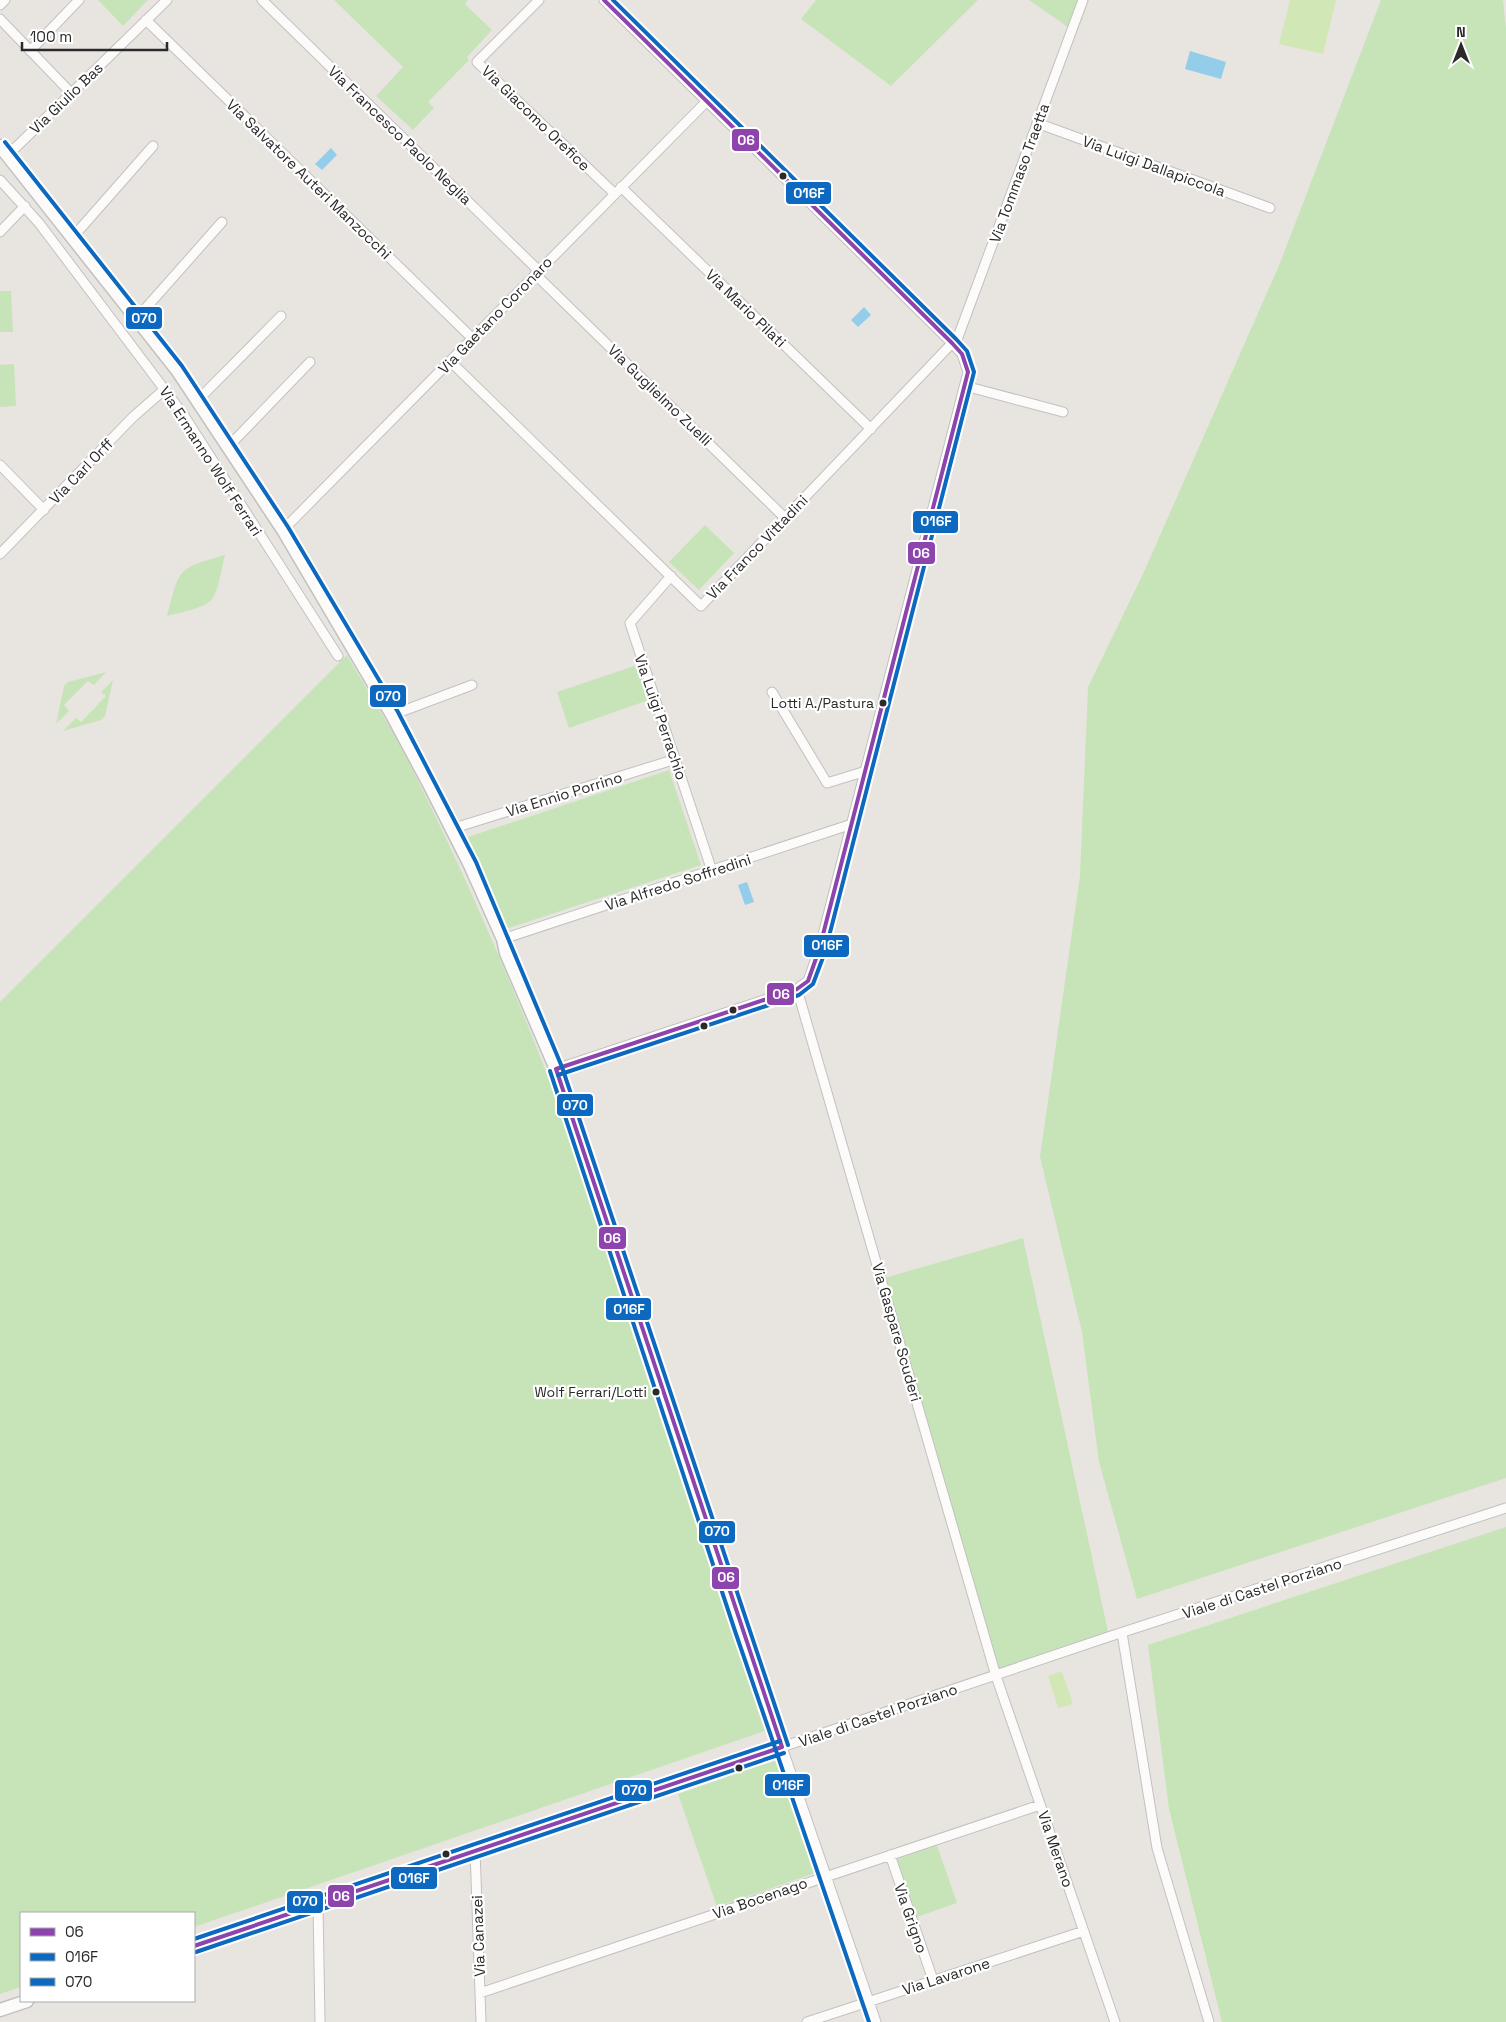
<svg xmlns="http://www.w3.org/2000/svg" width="1506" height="2022" viewBox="0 0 1506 2022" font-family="'Space Grotesk',sans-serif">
	<rect width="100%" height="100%" fill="#e8e5e0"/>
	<path fill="#c7e4b8" d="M98 0H148L123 26Z
		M334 0H468L465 4 492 30 467 57 469 60 428 102 434 108 413 130 376 96 403 67Z
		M816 0H978L891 86 801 19Z
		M1029 0H1083L1072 30Z
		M1381 0H1503L1506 30V1478L1137 1599 1099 1462 1082 1332 1040 1157 1080 876 1088 687 1143 574 1280 263Z
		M0 291H11L13 332H0Z
		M14 364 16 406 0 407V365Z
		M705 525 734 553 699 590 669 562Z
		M225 555C213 607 219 603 167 616 180 568 176 569 225 555Z
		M347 655C367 691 391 726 409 763 474 891 529 1023 579 1158L765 1731 194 1927V1913H21V1987L0 1994V1002Z
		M637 665 649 700 569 728 557 692Z
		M106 672 94 685 88 681 64 705 69 711 56 724 64 686 68 682Z
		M113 680 105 716 101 720 63 731 76 718 81 722 106 696 101 692Z
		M669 770 701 865 506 929 465 838Z
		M1023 1238 1109 1636 996 1676 881 1279Z
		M1506 1527V2022H1222L1169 1809 1148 1645Z
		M779 1759 818 1872 717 1907 678 1794Z
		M937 1845 957 1903 917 1917 897 1859Z"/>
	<path fill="#d1e8b6" d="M1290 0H1336L1323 54 1279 44Z
		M1062 1671 1073 1704 1058 1708 1048 1676Z"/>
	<path fill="#93cdea" d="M1190 51 1226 62 1221 79 1185 69Z
		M331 148 337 155 322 170 315 164Z
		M864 307 871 315 858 327 851 320Z
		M747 882 754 902 745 905 738 885Z"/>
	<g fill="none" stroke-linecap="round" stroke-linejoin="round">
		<g stroke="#c2c1c1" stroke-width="11">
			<path id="street" d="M262 0 539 271
				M539 0 477 62 615 194
				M0 5 5 0
				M0 19 71 93
				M146 20 472 338
				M30 51 79 0
				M1037 123 1270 208
				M8 155 167 0
				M0 180 39 223 183 414 338 656
				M621 187 871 429
				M0 232 25 206
				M73 237 153 146
				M535 274 784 517
				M137 318 222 222
				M450 361 701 606 958 337 1083 0
				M965 386 1063 412
				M198 400 281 316
				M228 447 310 362
				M0 465 44 510
				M283 530 707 101
				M0 554 133 417 165 389
				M671 576 630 623 712 871
				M772 692 827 783 866 771
				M392 715 472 685
				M451 829 676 759
				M503 939 852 824
				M797 989 996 1676 1115 2022
				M556 1069 797 989 808 981 819 950 968 372 962 354 952 343 604 0
				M1122 1633 1157 1848 1209 2022
				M475 1849 481 2022
				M890 1855 933 1980
				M318 1905 320 2022
				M480 1993 1040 1805
				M807 2022 1084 1931
				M876 2022 782 1747 1111 1636 1506 1508"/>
		</g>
		<g stroke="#c2c1c1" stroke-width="15">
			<path id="secondary" d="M0 146 177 370 283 530 392 715 430 786 470 865 503 939 506 953 556 1069 782 1747 194 1946
				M0 2010 27 2001"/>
		</g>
		<use href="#street" stroke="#fcfbfa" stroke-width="9"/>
		<use href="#secondary" stroke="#fcfbfa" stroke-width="12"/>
		<g stroke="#fff" stroke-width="8">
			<path id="bus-1" d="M556 1069 797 989 808 981 819 950 968 372 962 354 952 343 604 0
				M556 1069 782 1747
				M194 1946 782 1747"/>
		</g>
		<g stroke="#fff" stroke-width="8">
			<path id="bus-2" d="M550 1071 735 1631 869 2022
				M558 1075 799 995 813 984 825 952 974 372 967 351 956 339 613 0
				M196 1952 784 1753"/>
		</g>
		<g stroke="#fff" stroke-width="8">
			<path id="bus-3" d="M5 142 182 366 288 527 398 712 476 862 562 1067 788 1745
				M194 1939 780 1741"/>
		</g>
		<use href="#bus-1" stroke="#8e44ad" stroke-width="4"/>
		<use href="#bus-2" stroke="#0c69bf" stroke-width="4"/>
		<use href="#bus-3" stroke="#0c69bf" stroke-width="4"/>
	</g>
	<g fill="#2a2a2a" stroke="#fff" stroke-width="2">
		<circle cx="783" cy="176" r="4.5"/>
		<circle cx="883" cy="703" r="4.5"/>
		<circle cx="733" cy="1010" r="4.5"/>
		<circle cx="704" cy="1026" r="4.5"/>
		<circle cx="656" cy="1392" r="4.5"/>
		<circle cx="739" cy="1768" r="4.5"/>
		<circle cx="446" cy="1854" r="4.5"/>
	</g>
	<g text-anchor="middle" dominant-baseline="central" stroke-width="4.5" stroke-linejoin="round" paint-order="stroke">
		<g font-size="14" fill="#2a2a2a" stroke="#fff" text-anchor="end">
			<text x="874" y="703">Lotti A./Pastura</text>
			<text x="647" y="1392">Wolf Ferrari/Lotti</text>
		</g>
		<g font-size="15" fill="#2a2a2a" stroke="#fff">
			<text transform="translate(66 98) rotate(-44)">Via Giulio Bas</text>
			<text transform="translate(536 118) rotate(44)">Via Giacomo Orefice</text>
			<text transform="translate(400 135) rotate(44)">Via Francesco Paolo Neglia</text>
			<text transform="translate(1154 166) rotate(20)">Via Luigi Dallapiccola</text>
			<text transform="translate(1019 173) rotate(-70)">Via Tommaso Traetta</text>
			<text transform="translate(309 179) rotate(44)">Via Salvatore Auteri Manzocchi</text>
			<text transform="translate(746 308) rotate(44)">Via Mario Pilati</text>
			<text transform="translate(495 315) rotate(-46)">Via Gaetano Coronaro</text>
			<text transform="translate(660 395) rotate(44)">Via Guglielmo Zuelli</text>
			<text transform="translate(211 461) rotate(57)">Via Ermanno Wolf Ferrari</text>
			<text transform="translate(81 471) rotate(-46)">Via Carl Orff</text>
			<text transform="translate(757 547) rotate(-46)">Via Franco Vittadini</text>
			<text transform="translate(661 717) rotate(71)">Via Luigi Perrachio</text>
			<text transform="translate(564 794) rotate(-17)">Via Ennio Porrino</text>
			<text transform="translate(678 882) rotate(-18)">Via Alfredo Soffredini</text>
			<text transform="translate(897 1332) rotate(74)">Via Gaspare Scuderi</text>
			<text transform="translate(1262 1588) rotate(-18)">Viale di Castel Porziano</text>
			<text transform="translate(878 1715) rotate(-19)">Viale di Castel Porziano</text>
			<text transform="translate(1056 1849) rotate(71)">Via Merano</text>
			<text transform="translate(760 1898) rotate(-19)">Via Bocenago</text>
			<text transform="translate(911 1918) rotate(71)">Via Grigno</text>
			<text transform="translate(478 1936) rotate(-92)">Via Canazei</text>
			<text transform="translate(946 1976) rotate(-18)">Via Lavarone</text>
		</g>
	</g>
	<g stroke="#fff" stroke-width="2">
		<rect x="731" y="128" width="29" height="24" rx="5" fill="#8e44ad"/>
		<rect x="785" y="181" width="47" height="24" rx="5" fill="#0c69bf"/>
		<rect x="125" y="306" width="38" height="24" rx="5" fill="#0c69bf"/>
		<rect x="912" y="510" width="47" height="24" rx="5" fill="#0c69bf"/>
		<rect x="907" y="541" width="29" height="24" rx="5" fill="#8e44ad"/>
		<rect x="369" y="684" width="38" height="24" rx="5" fill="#0c69bf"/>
		<rect x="803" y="934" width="47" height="24" rx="5" fill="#0c69bf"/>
		<rect x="766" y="982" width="29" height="24" rx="5" fill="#8e44ad"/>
		<rect x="556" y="1093" width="38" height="24" rx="5" fill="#0c69bf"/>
		<rect x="598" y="1226" width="29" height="24" rx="5" fill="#8e44ad"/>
		<rect x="605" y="1297" width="47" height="24" rx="5" fill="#0c69bf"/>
		<rect x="698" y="1520" width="38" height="24" rx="5" fill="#0c69bf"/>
		<rect x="711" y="1566" width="29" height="24" rx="5" fill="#8e44ad"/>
		<rect x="764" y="1773" width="47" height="24" rx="5" fill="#0c69bf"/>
		<rect x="614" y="1779" width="39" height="23" rx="5" fill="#0c69bf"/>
		<rect x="390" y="1866" width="48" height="24" rx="5" fill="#0c69bf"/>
		<rect x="327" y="1884" width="28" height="24" rx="5" fill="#8e44ad"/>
		<rect x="286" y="1890" width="38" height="24" rx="5" fill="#0c69bf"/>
	</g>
	<g font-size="14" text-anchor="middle" font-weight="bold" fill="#fff">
		<text x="746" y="145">06</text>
		<text x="809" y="198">016F</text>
		<text x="144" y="323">070</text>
		<text x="936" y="526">016F</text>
		<text x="921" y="558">06</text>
		<text x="388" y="701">070</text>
		<text x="827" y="950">016F</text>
		<text x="781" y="999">06</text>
		<text x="575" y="1110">070</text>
		<text x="612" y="1243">06</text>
		<text x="629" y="1314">016F</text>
		<text x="717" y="1536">070</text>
		<text x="726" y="1582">06</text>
		<text x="788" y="1790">016F</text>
		<text x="634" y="1795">070</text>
		<text x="414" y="1883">016F</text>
		<text x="341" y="1901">06</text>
		<text x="305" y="1906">070</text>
	</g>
	<rect x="20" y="1912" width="175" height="90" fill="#ffffff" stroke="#aaaaaa"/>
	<rect x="30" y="1928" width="25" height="8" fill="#8e44ad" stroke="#aaaaaa"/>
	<text x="65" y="1937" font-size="15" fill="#2a2a2a">06</text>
	<rect x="30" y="1953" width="25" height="8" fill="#0c69bf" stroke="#aaaaaa"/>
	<text x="65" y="1962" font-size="15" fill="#2a2a2a">016F</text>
	<rect x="30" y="1978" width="25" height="8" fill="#0c69bf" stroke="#aaaaaa"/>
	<text x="65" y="1987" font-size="15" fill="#2a2a2a">070</text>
	<g transform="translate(1461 45)" stroke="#ffffff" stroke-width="4" paint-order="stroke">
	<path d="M0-4L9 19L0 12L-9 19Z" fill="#2a2a2a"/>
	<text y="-8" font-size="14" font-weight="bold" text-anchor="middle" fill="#2a2a2a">N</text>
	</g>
	<path d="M22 42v8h145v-8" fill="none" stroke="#2a2a2a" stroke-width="2.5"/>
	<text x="30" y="42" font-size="15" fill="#2a2a2a" stroke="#ffffff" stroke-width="4" paint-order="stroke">100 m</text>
</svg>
